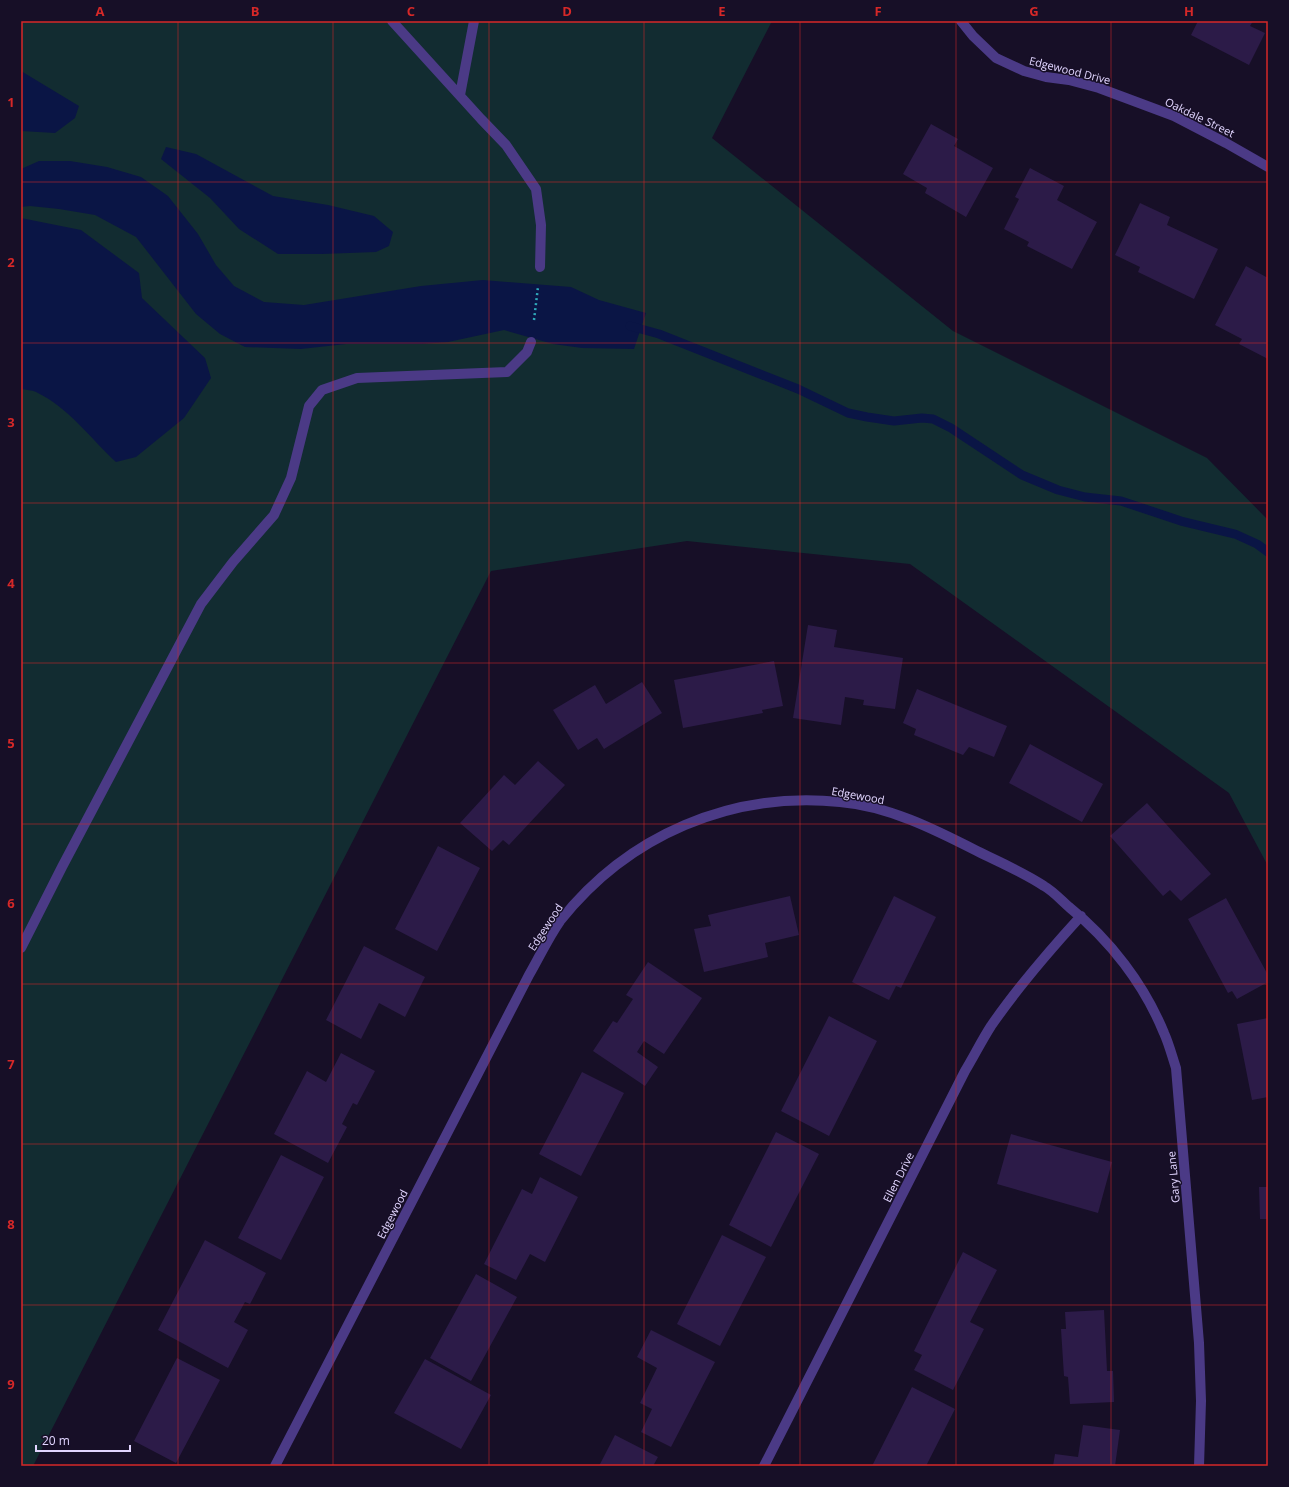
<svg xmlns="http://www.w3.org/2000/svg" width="1289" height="1487" viewBox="0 0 1289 1487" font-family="'Open Sans',sans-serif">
	<rect width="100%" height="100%" fill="#170f27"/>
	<path fill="#122c31" d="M21 21H772L712 138 953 331 1207 458 1268 520V866L1229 793 910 564 687 541 491 571 33 1466H21Z"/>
	<path fill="#0a1545" d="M21 71 79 106 75 118 55 133 21 131Z
		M166 147 196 154 273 196 328 205 374 216 393 232 389 246 376 252 322 254H278L239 229 210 198 161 159Z
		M39 161H70L107 167 141 177 168 196 198 234 216 265 234 286 264 302 304 305 421 286 483 280 571 287 599 300 646 313 634 349 582 348 553 344 504 330 448 342 422 344H346L301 349 245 347 220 334 196 314 136 237 95 215 59 209 30 206 21 207V169Z
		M21 218 81 230 139 273 142 298 205 358 211 378 184 418 136 457 116 462C90 438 69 408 36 392 32 390 26 390 21 389Z"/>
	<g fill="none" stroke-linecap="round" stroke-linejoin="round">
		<path stroke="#0a1545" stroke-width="9" d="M630 326 659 334 798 389 848 413 867 417 894 421 922 418 933 419 951 428 1022 475 1058 490 1085 497 1121 501 1181 521 1235 534 1257 544 1268 552"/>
	</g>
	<path fill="#2c1b48" d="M1198 21H1253L1250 26 1265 33 1249 65 1191 35Z
		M931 124 958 139 954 146 993 168 966 217 925 193 927 188 903 174Z
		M1030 168 1064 186 1057 200 1097 222 1072 269 1027 246 1029 242 1004 229 1019 199 1015 197Z
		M1140 203 1170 217 1167 225 1218 249 1194 299 1138 272 1140 267 1115 255Z
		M1246 266 1268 278V359L1239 344 1242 339 1215 325Z
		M808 625 837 630 834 647 903 658 895 709 863 705 864 700 845 697 841 725 793 718Z
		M774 661 783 706 762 710 763 713 683 728 674 680Z
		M642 682 662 713 604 749 597 738 578 750 553 710 595 685 606 704Z
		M917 689 1007 726 994 757 969 747 963 755 914 735 916 729 903 723Z
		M1030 744 1103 784 1082 822 1009 783Z
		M538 761 565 785 509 845 503 840 492 851 460 823 504 775 515 785Z
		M1147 803 1211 874 1181 901 1170 890 1163 896 1110 836Z
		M438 846 480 868 437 951 395 929Z
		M790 896 799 935 765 943 768 957 704 972 694 929 711 926 708 915Z
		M894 896 936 917 901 988 896 986 889 1000 852 982Z
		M1226 898 1268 975V982L1237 999 1232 991 1228 993 1188 919Z
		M364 946 425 977 405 1017 379 1003 361 1039 326 1020Z
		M648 962 702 998 664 1054 644 1041 637 1052 658 1067 645 1086 593 1051 613 1021 617 1023 633 999 626 995Z
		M829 1016 877 1041 829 1136 781 1111Z
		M1268 1018V1097L1252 1100 1237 1024Z
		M341 1053 375 1071 357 1105 353 1103 342 1124 347 1127 328 1163 274 1134 307 1071 326 1082Z
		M582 1072 624 1093 581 1176 539 1154Z
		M776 1132 819 1154 771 1247 729 1225Z
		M1011 1134 1112 1162 1098 1213 997 1184Z
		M281 1155 324 1177 281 1260 238 1238Z
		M540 1177 578 1197 545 1262 530 1254 516 1280 484 1264 522 1189 532 1194Z
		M1259 1187H1268V1219H1260Z
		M722 1235 766 1257 720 1346 677 1324Z
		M205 1240 266 1273 250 1304 245 1302 234 1322 248 1330 228 1368 158 1330Z
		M963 1252 997 1270 970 1322 984 1329 953 1390 914 1370 922 1355 914 1351Z
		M476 1274 517 1297 471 1381 430 1358Z
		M1104 1310 1107 1371H1113L1114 1402 1070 1404 1068 1377 1064 1376 1061 1329H1066L1065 1312Z
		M651 1330 715 1362 671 1447 641 1432 652 1409 640 1403 657 1368 637 1357Z
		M177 1358 220 1380 176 1463 134 1441Z
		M425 1359 491 1395 461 1449 394 1413Z
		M912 1387 955 1409 926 1466H872Z
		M1083 1425 1120 1430 1115 1466H1053L1055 1454 1078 1457Z
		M615 1435 658 1457 653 1466H599Z"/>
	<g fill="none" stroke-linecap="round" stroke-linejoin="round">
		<path stroke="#2fa8b9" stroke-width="2.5" stroke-dasharray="2 3" stroke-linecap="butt" d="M534 320 538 287"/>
		<path stroke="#4b3a86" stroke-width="10" d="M392 21 481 119 506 145 536 189 541 225 540 267
			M961 21 973 36 996 58 1024 71 1046 77 1069 80 1099 88 1174 116 1226 143 1268 167
			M460 95 474 21
			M21 948 62 867 201 604 233 562 274 515 291 478 309 406 322 390 357 378 507 372 527 352 531 342
			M275 1466 529 975C539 958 548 938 560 921 628 835 731 791 840 802 888 806 934 829 977 851 999 862 1023 872 1044 886 1053 891 1061 900 1069 907 1110 940 1144 984 1164 1033 1169 1044 1172 1056 1176 1068L1199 1343 1201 1401 1199 1466
			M764 1466 965 1071C974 1056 982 1040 991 1026 1018 987 1049 951 1081 916"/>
	</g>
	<path fill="none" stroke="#d62828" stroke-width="1" stroke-opacity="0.55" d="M178 21V1466M333 21V1466M489 21V1466M644 21V1466M800 21V1466M956 21V1466M1111 21V1466M21 182H1268M21 343H1268M21 503H1268M21 663H1268M21 824H1268M21 984H1268M21 1144H1268M21 1305H1268"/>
	<g text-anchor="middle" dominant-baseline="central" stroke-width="3" stroke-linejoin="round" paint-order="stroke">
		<g font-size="11" fill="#e1d5ff" stroke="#170f27">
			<text transform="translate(1070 70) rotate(14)">Edgewood Drive</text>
			<text transform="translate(1200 117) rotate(26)">Oakdale Street</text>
			<text transform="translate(858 795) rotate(10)">Edgewood</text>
			<text transform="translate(545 927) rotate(-57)">Edgewood</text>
			<text transform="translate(898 1177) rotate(-63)">Ellen Drive</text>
			<text transform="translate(1173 1177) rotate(-95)">Gary Lane</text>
			<text transform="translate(392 1214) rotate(-63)">Edgewood</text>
		</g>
	</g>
	<rect width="1289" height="1487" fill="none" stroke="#170f27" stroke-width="44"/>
	<path d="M36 1445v6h94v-6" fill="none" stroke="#e1d5ff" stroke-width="2"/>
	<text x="42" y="1445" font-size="12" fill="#e1d5ff" stroke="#170f27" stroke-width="3" paint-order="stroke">20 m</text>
	<rect x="22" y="22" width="1245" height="1443" fill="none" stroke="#d62828" stroke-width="1.5"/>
	<g font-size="13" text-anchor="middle" font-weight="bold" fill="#d62828">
		<text x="100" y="16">A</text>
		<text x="255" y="16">B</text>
		<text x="411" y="16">C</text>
		<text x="567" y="16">D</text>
		<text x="722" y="16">E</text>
		<text x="878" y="16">F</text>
		<text x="1034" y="16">G</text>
		<text x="1189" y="16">H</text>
		<text x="11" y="107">1</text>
		<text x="11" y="267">2</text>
		<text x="11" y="427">3</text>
		<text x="11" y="588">4</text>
		<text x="11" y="748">5</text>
		<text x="11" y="908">6</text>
		<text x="11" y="1069">7</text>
		<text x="11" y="1229">8</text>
		<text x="11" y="1389">9</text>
	</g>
</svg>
